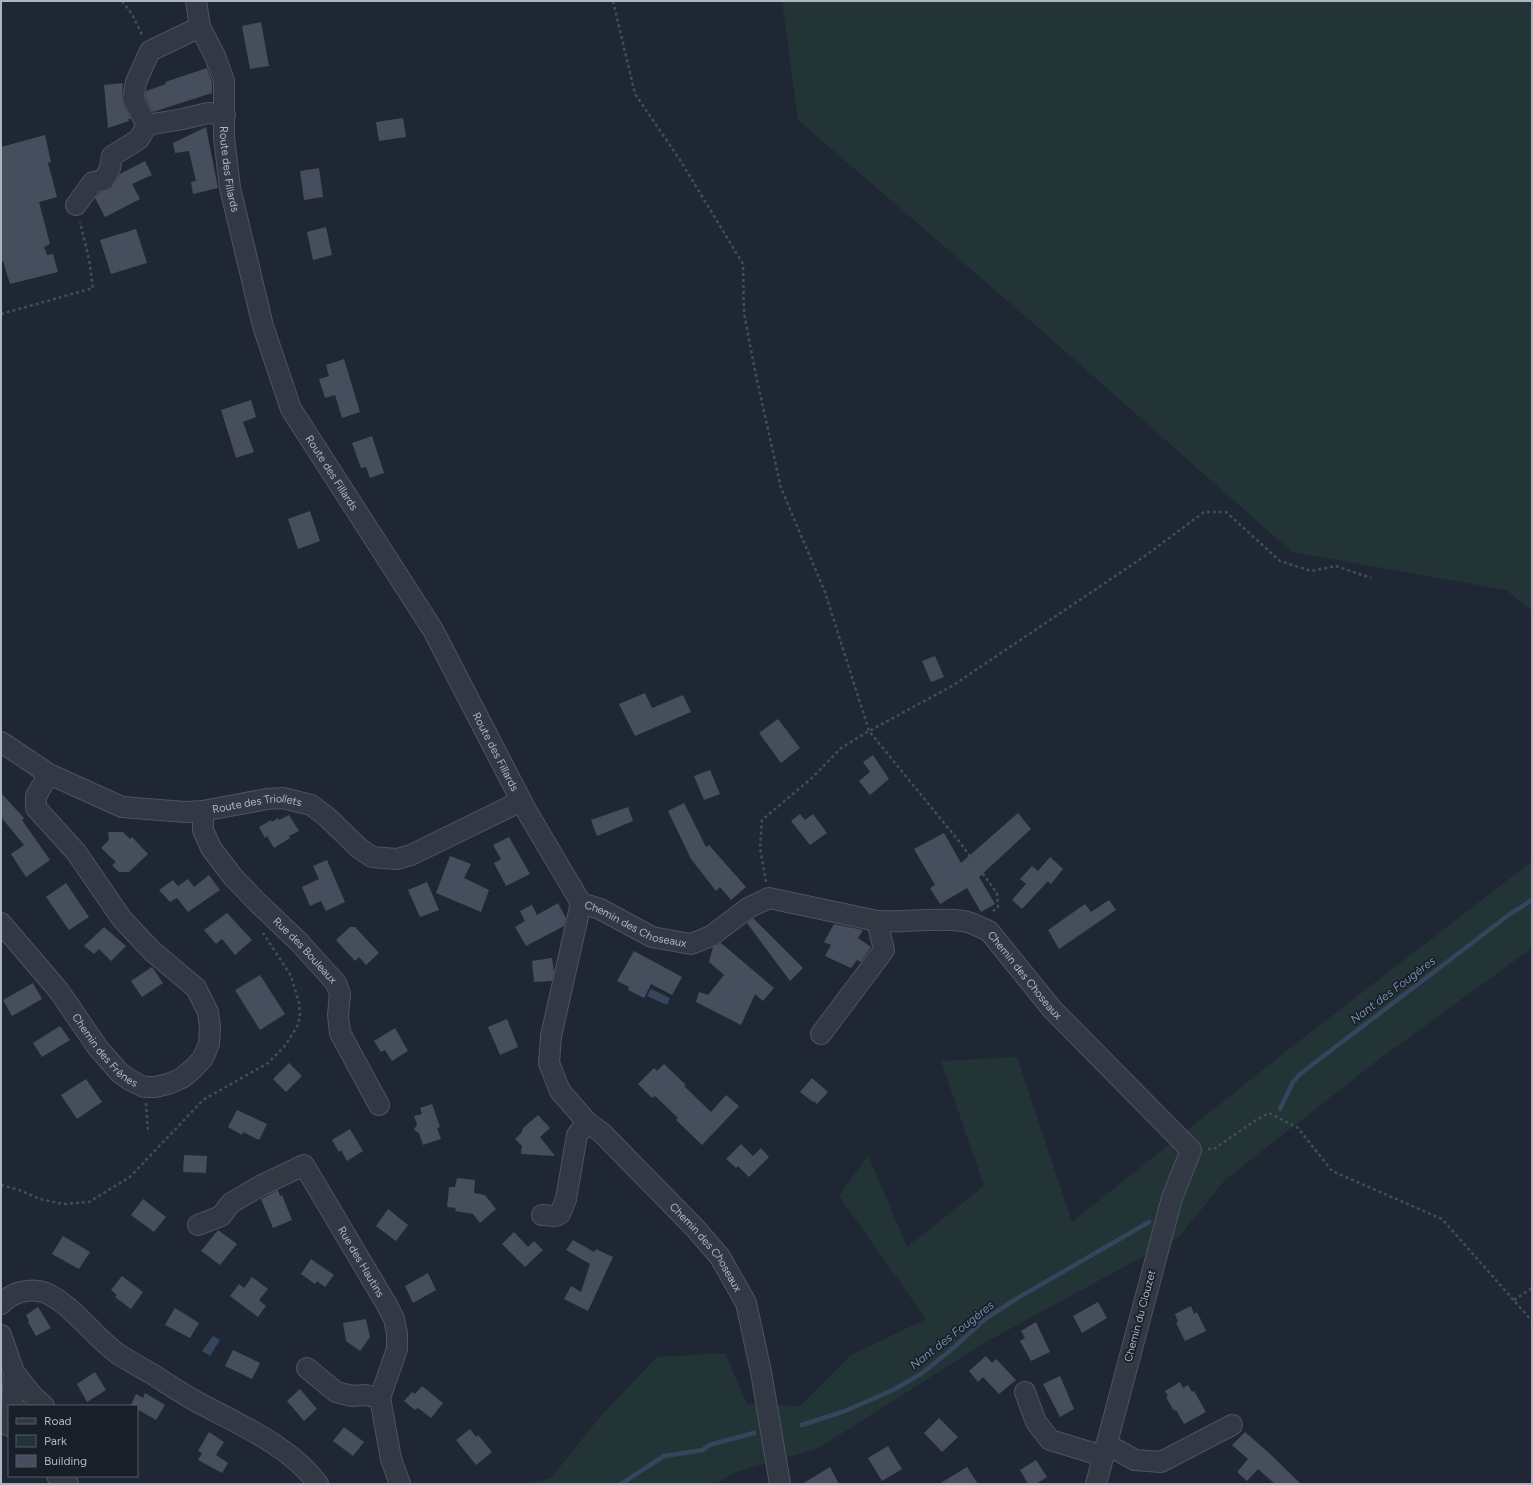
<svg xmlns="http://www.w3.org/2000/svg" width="1533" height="1485" viewBox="0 0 1533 1485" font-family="Figtree,sans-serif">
	<rect width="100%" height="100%" fill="#202734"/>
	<path fill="#233436" d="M782 1H1532V611L1506 590 1292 552 1040 329 798 120Z
		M1532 861V948L1378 1060 1225 1180 1179 1237 984 1343 817 1449 736 1472 715 1484H523L551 1478 599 1418 657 1357 725 1353 747 1404 800 1406 851 1355 926 1319 839 1196 868 1155 907 1247 984 1186 941 1061 1017 1057 1072 1222 1284 1053Z"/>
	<path fill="#35455c" d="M651 989 670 998 667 1005 647 996Z
		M213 1336 220 1340 210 1356 202 1351Z"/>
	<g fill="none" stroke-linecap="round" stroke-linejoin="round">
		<path stroke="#35455c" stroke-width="4.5" d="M1280 1109 1293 1082 1300 1074 1510 914 1532 900
			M802 1425 845 1411 893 1390 921 1374 951 1350 985 1319 1016 1299 1149 1222
			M621 1484 664 1456 703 1450 709 1445 754 1433"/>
	</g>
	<path fill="#464e5d" d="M261 22 269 66 250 69 242 26Z
		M207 68 212 83V93L153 112 145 97 146 91 166 84 165 82Z
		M123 83 122 97 123 104 131 119H128L129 121 108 128 104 85Z
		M403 118 406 137 379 141 376 122Z
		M206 127 218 188 193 194 191 182 196 181 189 151 175 153 173 143Z
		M45 135 51 162 48 163 57 197 39 202 50 244 44 247 47 255 53 254 58 272 10 284 3 261 1 262V147Z
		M145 161 152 175 132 184 140 199 105 217 95 198 100 192 111 189 120 174Z
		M319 168 323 197 304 200 300 171Z
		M326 227 332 255 313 260 307 232Z
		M136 229 147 263 111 274 100 240Z
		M344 359 360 412 342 418 335 395 325 398 319 379 329 376 326 365Z
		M251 400 256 417 243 422 254 452 236 458 221 410Z
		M372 436 384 473 370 478 366 467 361 468 352 443Z
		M310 511 320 541 298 549 288 519Z
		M935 656 944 677 931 682 922 661Z
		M645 693 652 708 683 695 691 712 635 736 619 704Z
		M778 719 800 748 781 763 759 733Z
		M873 755 889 779 870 795 859 781 870 772 863 762Z
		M710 770 720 794 704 800 694 776Z
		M1 793 24 818 22 820 50 860 26 877 11 854 24 845 1 817Z
		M684 803 706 847 709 845 746 887 731 900 720 887 716 891 691 859 668 811Z
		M628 807 633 821 597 836 591 820Z
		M1018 813 1031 829 979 877 995 904 981 912 967 888 940 904 930 888 935 885 914 849 944 833 961 863Z
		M800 814 805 820 813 814 827 833 810 845 791 821Z
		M289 815 299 831 289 836 290 838 274 848 267 836 265 838 259 827 271 820 272 822 278 818 279 820Z
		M108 832H123L130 839 132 837 148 854 129 872H119L112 865 116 862 101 848 109 840Z
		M509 837 530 874 506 886 494 863 501 859 493 845Z
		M450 856 471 864 464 878 489 890 481 912 436 893Z
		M1050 857 1063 869 1051 884 1048 881 1022 909 1012 900 1026 884 1020 879 1032 866 1038 871Z
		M327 860 345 902 326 911 321 901 310 906 302 887 319 879 313 866Z
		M209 875 220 890 188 912 177 898 170 902 159 890 173 880 178 886 188 879 194 887Z
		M427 882 439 910 420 917 408 890Z
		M66 883 89 917 69 930 46 897Z
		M1109 900 1116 910 1059 949 1048 930 1085 904 1091 912Z
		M558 903 566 918 564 926 526 946 515 927 525 921 520 911 532 905 537 915Z
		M227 913 252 940 235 955 222 939 216 944 204 930Z
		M753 918 803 968 790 981 747 923Z
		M834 924 863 930 858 938 871 947 861 962 857 960 851 968 825 956 831 945 824 942Z
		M104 927 126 946 111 961 99 949 94 954 84 946Z
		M350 927H355L379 953 366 965 359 957 355 961 336 940Z
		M721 943 774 988 763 1001 755 994 741 1025 696 1002 699 992 708 995 724 975 709 962 713 947Z
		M634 951 682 977 672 995 651 984 644 998 628 990 629 987 617 981Z
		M552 958 554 972 552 981 534 982 532 961Z
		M152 967 163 983 142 997 131 981Z
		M260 975 285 1014 260 1030 235 990Z
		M33 983 42 999 12 1016 3 1000Z
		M507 1019 518 1047 500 1055 488 1027Z
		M60 1026 70 1040 42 1057 33 1043Z
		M395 1028 408 1051 392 1061 385 1050 381 1052 374 1041Z
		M289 1063 302 1076 286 1092 273 1079Z
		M664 1064 686 1085 684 1086 711 1112 726 1095 739 1106 702 1145 676 1120 678 1118 655 1096 652 1098 638 1084 654 1068 657 1071Z
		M812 1078 828 1092 817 1104 814 1101 813 1102 800 1092Z
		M86 1079 102 1102 77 1119 61 1095Z
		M432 1104 440 1127 437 1128 441 1139 423 1145 419 1133 414 1130 417 1124 414 1116 422 1114 420 1108Z
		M237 1110 267 1124 259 1140 243 1132 242 1135 228 1127Z
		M538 1115 550 1128 540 1137 555 1156 521 1154 522 1146 515 1139 522 1132 523 1128Z
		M350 1129 363 1151 347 1161 341 1150 339 1152 332 1140Z
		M741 1144 753 1156 761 1148 769 1157 749 1177 738 1166 736 1168 726 1159Z
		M184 1155 207 1156 206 1173 183 1172Z
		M457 1178 475 1180 474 1193 485 1195 496 1209 480 1223 473 1214 455 1211 456 1208 447 1207 449 1187H455Z
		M278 1190 280 1196 282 1195 292 1220 273 1228 261 1199Z
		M143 1199 166 1217 154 1232 131 1215Z
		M388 1209 408 1225 396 1241 376 1226Z
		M218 1230 237 1244 220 1265 201 1251Z
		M514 1232 528 1247 534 1241 543 1250 525 1267 502 1244Z
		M63 1236 90 1252 79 1269 52 1254Z
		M573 1240 594 1252 596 1249 613 1257 588 1311 564 1299 571 1286 581 1292 590 1264 566 1250Z
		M311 1259 334 1275 325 1287 317 1281 315 1284 301 1274Z
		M428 1273 436 1290 413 1303 405 1286Z
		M122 1276 143 1292 131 1309 115 1297 117 1295 111 1290Z
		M252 1277 268 1289 259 1300 266 1306 258 1317 230 1296 239 1284 244 1288Z
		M1098 1302 1107 1318 1082 1333 1073 1316Z
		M1191 1306 1194 1314 1197 1312 1206 1331 1185 1341 1176 1323 1178 1322 1175 1314Z
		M38 1307 51 1328 36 1336 28 1322 29 1321 26 1315Z
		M175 1308 199 1323 190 1338 165 1325Z
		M366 1319 370 1337 360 1351 346 1341 343 1323Z
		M1036 1322 1050 1352 1031 1361 1020 1341 1025 1338 1021 1331Z
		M233 1350 260 1363 252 1379 225 1366Z
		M986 1356 992 1363 996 1359 1016 1380 999 1394 983 1377 978 1382 969 1371Z
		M95 1372 106 1390 87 1402 77 1384Z
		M1060 1376 1074 1409 1060 1417 1043 1384Z
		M1180 1382 1183 1388 1188 1385 1192 1392 1194 1391 1206 1412 1184 1424 1176 1410 1174 1411 1166 1397 1168 1396 1165 1391Z
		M422 1386 443 1403 431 1418 418 1408 415 1410 404 1401 412 1392 415 1394Z
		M300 1389 317 1409 304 1421 287 1401Z
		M145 1393 165 1405 156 1420 137 1409V1406L131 1405 136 1394 143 1398Z
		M939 1418 958 1437 942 1452 924 1433Z
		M344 1427 364 1442 353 1456 333 1441Z
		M470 1429 476 1437 478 1435 492 1452 476 1465 456 1440Z
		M209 1432 224 1442 216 1455 228 1463 222 1473 198 1460 202 1453 198 1451Z
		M1245 1432 1269 1453 1301 1484H1275L1258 1469 1247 1481 1237 1472 1248 1459 1232 1445Z
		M888 1446 902 1469 882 1481 868 1458Z
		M1036 1460 1047 1477 1036 1484H1028L1020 1470Z
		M830 1467 839 1484H802Z
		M967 1467 978 1484H939Z"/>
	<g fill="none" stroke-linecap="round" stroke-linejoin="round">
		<g stroke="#4d5460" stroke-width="22">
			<g id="minor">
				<path id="s1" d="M196 1 200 27 215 56 224 81V137L230 188 263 326 291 409 433 630 526 810 581 903"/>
				<path d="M200 27 150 51 136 82 133 99 147 125 183 119 208 113 225 115"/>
				<path d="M76 205 93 182 104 180 110 168 112 156 139 139 147 125"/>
				<path id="s2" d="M1 742 49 774 122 807 185 812 203 811 267 799 283 798 311 805 327 817 359 848 372 857 397 859 411 855 521 801"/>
				<path id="s3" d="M203 811V830L211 848 233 877 257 902 299 942 336 983 340 994 338 1015 340 1033 379 1105"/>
				<path id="s4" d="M581 903 600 909 652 937 691 944 711 936 748 908 769 898 877 921C905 923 935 917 963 921 972 922 981 928 989 931L1052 1009 1191 1150 1172 1198 1096 1484"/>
				<path id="s5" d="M581 903 551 1036 549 1063 560 1091 587 1122 602 1133 695 1228 720 1257 746 1303 761 1372 780 1484"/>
				<path id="s6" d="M1 923 59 991 98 1048 120 1073 130 1080 144 1087H155L168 1084 182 1078 194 1068 203 1058 209 1044 210 1027 208 1012 196 988 152 951 122 919 76 852 36 808V796L49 774"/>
				<path d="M821 1034 884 950 877 921"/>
				<path d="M542 1215 556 1216 560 1214 566 1199 577 1135 587 1122"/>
				<path id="s7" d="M198 1225 221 1216 231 1203 262 1185 304 1165 387 1305 394 1319 397 1333V1349L380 1398 391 1459 400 1484"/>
				<path d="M1 1304C12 1292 31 1287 46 1293 73 1305 93 1336 118 1354 129 1361 140 1367 152 1374 168 1384 184 1395 201 1404 242 1426 290 1446 318 1484"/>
				<path d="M1 1335 14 1372 33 1396 44 1406"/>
				<path d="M307 1368 336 1392 352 1396 365 1395 380 1398"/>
				<path d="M1025 1392 1036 1422 1050 1440 1103 1456"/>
				<path d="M12 1406 14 1372"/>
				<path d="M9 1417 7 1423 9 1426"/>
				<path d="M1106 1444 1135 1460 1161 1462 1232 1425"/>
				<path d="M57 1476 68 1484"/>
			</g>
		</g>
		<path stroke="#3f4f52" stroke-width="2.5" stroke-dasharray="3 3" stroke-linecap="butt" d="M122 1 132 14 143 37
			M613 1 635 94 680 160 743 264 744 313 755 371 781 488 825 592 869 731 958 840 997 893 998 907 991 913
			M1 314 93 288 89 259 80 222
			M766 882 760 848 762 820 813 777 841 748 869 731 952 686 1145 556 1204 512H1226L1280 561 1311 571 1336 566 1371 578
			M146 1103 148 1133
			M1208 1149H1214L1256 1120 1269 1113 1298 1128 1332 1171 1442 1219 1532 1321
			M1 1185 19 1190 40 1199 63 1204 89 1202 130 1177 203 1100 268 1063 284 1047 297 1027 300 1017 299 1003 291 976 263 933
			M1514 1300 1532 1288"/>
		<use href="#minor" stroke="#333944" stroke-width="20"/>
	</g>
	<g text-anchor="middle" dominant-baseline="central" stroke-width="3.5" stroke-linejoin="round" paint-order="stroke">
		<g font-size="11" fill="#adb4c2" stroke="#191f29">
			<text stroke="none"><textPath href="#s1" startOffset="174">Route des Fillards</textPath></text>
			<text stroke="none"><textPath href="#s1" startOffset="498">Route des Fillards</textPath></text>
			<text stroke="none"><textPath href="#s1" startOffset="822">Route des Fillards</textPath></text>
			<text stroke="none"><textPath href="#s2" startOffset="274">Route des Triollets</textPath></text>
			<text stroke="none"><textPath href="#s4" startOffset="59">Chemin des Choseaux</textPath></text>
			<text stroke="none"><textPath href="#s3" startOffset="178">Rue des Bouleaux</textPath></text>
			<text stroke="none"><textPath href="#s4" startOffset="491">Chemin des Choseaux</textPath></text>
			<text stroke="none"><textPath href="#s6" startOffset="165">Chemin des Frênes</textPath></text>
			<text stroke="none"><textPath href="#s5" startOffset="408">Chemin des Choseaux</textPath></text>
			<text stroke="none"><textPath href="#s7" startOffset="236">Rue des Hautins</textPath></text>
			<text transform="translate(1140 1316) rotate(-75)">Chemin du Clouzet</text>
		</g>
		<g font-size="12" font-style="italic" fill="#768aa9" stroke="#191f29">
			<text transform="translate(1393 990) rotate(-37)">Nant des Fougères</text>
			<text transform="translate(952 1335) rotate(-38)">Nant des Fougères</text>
		</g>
	</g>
	<rect width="1533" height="1485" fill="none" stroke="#adb4c2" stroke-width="4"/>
	<rect x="8" y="1405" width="130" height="72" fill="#191f29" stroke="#545b66"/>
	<rect x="16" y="1418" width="20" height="6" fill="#333944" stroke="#545b66"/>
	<text x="44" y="1425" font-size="12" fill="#adb4c2">Road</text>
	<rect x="16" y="1435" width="20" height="12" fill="#233436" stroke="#545b66"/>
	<text x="44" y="1445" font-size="12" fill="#adb4c2">Park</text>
	<rect x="16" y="1455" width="20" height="12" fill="#464e5d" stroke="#545b66"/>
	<text x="44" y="1465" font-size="12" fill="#adb4c2">Building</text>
</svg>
